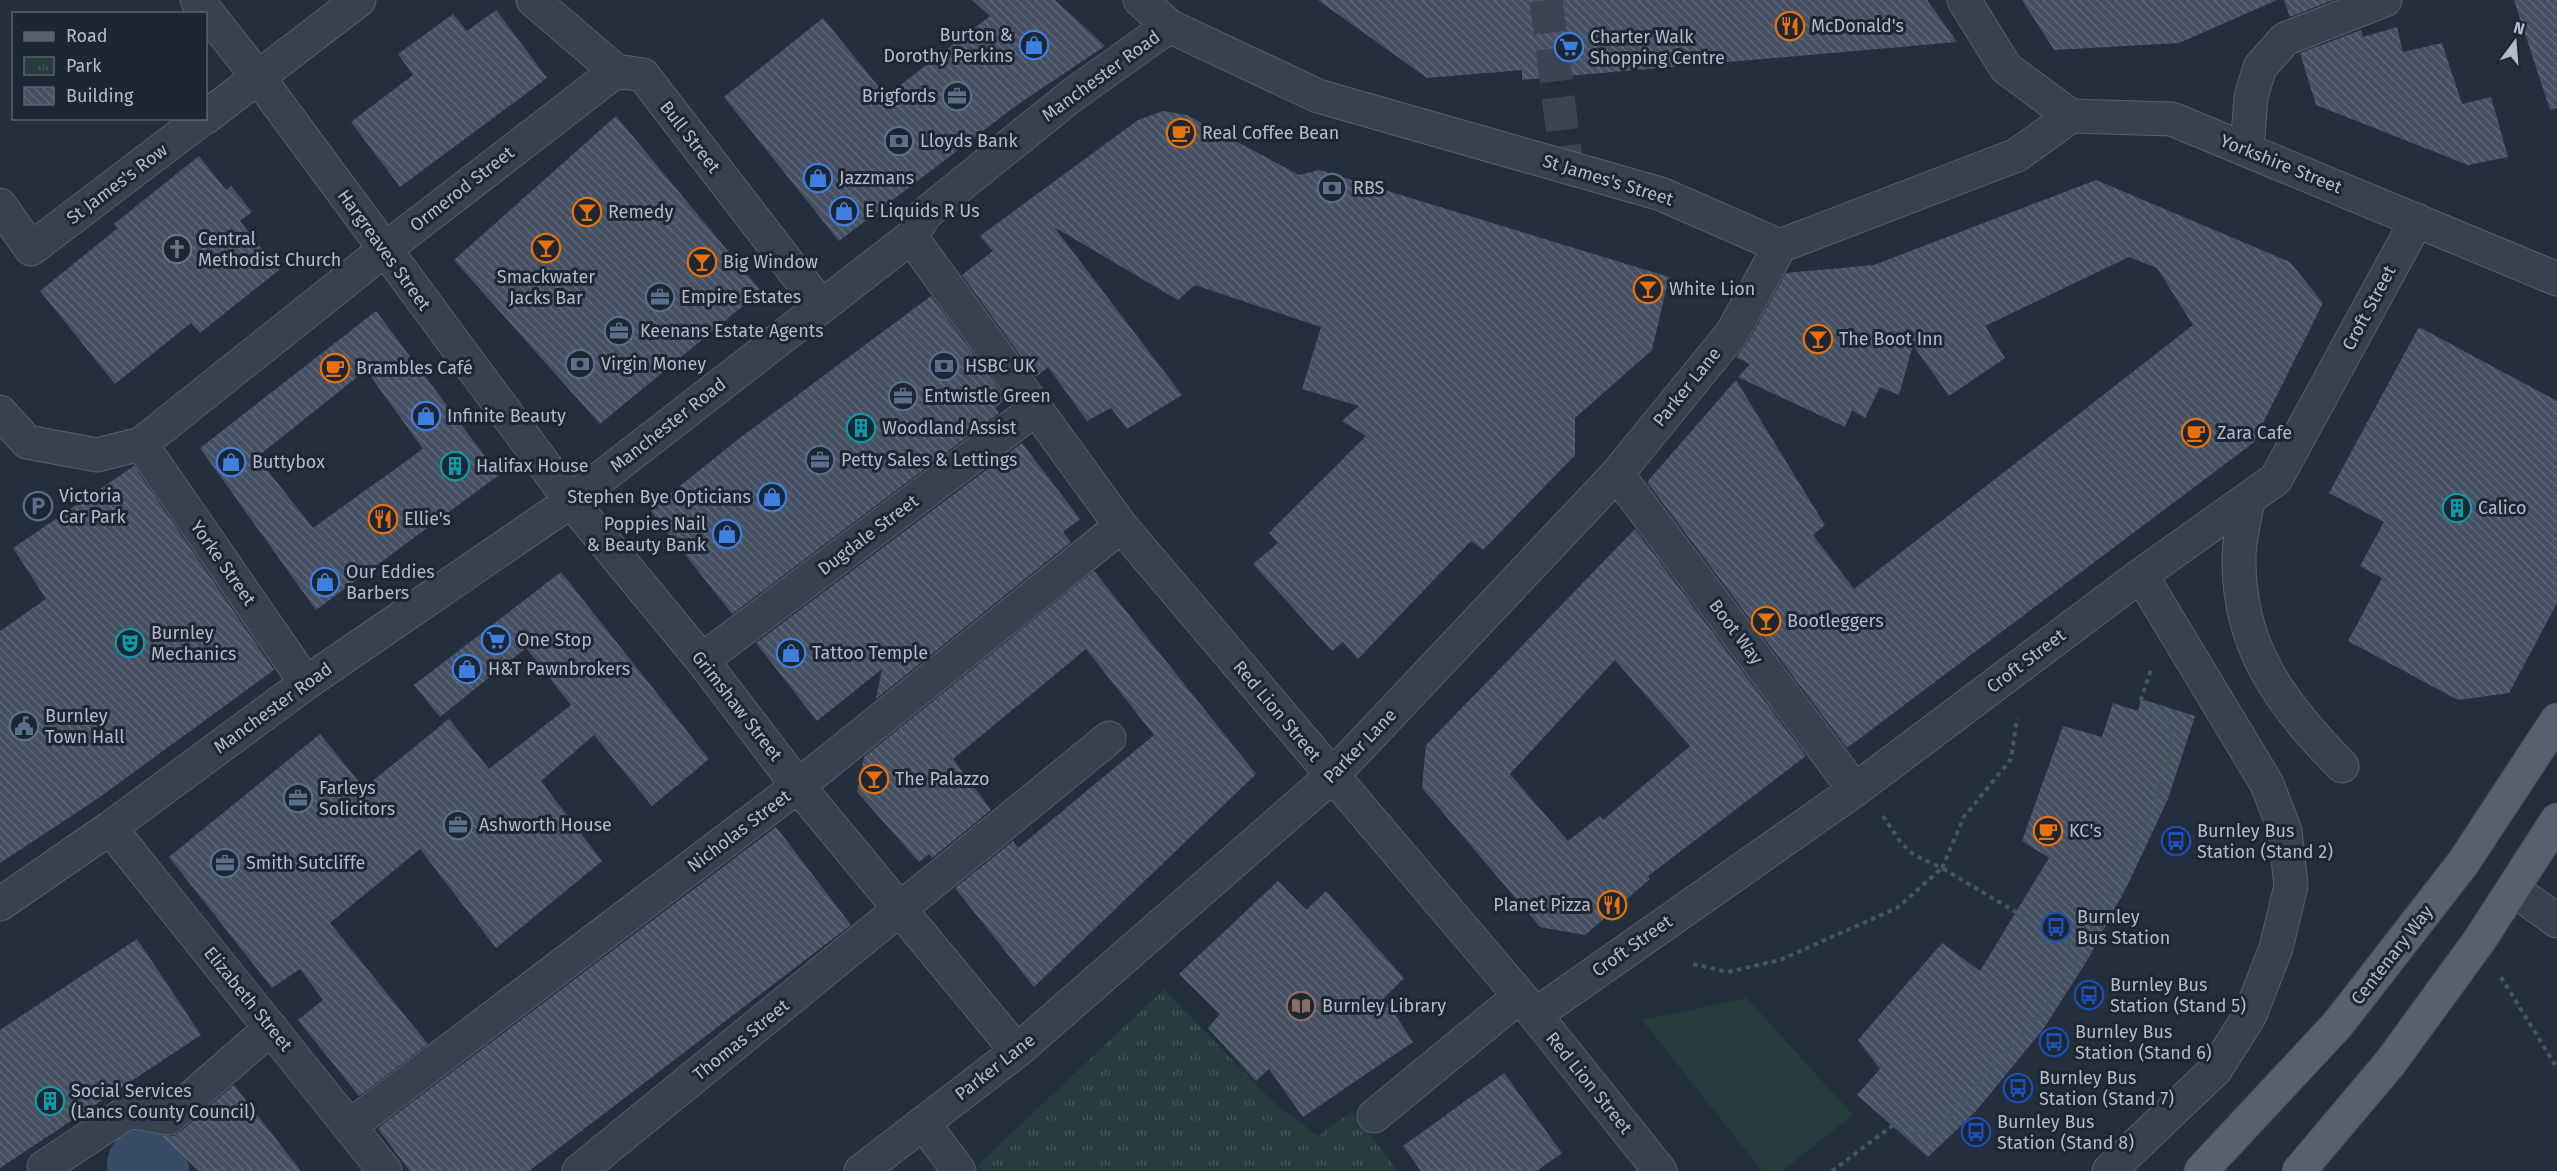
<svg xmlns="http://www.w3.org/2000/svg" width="2557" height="1171" viewBox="0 0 2557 1171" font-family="'Fira Sans',sans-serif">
	<defs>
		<pattern id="park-tufts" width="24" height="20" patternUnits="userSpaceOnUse" patternTransform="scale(1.5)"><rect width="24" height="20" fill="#263c3f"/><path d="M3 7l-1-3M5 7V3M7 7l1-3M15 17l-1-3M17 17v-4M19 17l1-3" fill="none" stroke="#435659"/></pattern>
		<pattern id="building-back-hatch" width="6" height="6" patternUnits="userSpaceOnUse" patternTransform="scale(1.5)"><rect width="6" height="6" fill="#455162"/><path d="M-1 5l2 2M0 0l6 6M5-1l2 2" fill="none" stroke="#5d6877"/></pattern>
	</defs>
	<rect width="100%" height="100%" fill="#242f3e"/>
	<path fill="#263c3f" d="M1747 998 1853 1115 1782 1171H1762L1642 1020Z"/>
	<path fill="url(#park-tufts)" d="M1164 989 1273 1102 1318 1136 1352 1112 1398 1171H980L977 1166Z"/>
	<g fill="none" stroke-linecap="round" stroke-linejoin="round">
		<path stroke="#394c67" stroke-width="76" d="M145 1165 151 1171"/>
	</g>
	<path fill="url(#building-back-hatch)" fill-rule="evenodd" d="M972 0H1055L1105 46 1017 105 839 241 724 97 823 18 886 96 990 16Z
		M1318 0H1927L1957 42 1522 80V70L1427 78Z
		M2022 0H2277L2179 43 2054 50Z
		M2284 0H2333L2290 17Z
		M2514 0H2557V108L2550 110Z
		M496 10 547 78 400 187 351 122 413 75 398 54 453 14 467 31Z
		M2397 27 2403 52 2442 43 2462 104 2491 97 2508 157 2468 165 2316 105 2300 53 2361 30 2363 37Z
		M1163 111 1187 115 1299 175 1319 170 1669 277 1652 350 1575 418V455L1483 550 1471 541 1358 659 1343 642 1332 651 1253 564 1278 543 1269 533 1366 436 1342 421 1359 406 1302 389 1321 327 1195 285 1178 300 1054 227 1182 395 1127 429 1111 408 1087 421 1048 367 1036 377 962 275 993 251 980 236 1138 120Z
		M616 116 761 291 600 424 454 260Z
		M199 156 226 190 231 186 252 212 240 221 279 270 200 333 191 323 115 384 40 291 118 228 114 224Z
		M2096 180 2290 262 2323 303 2253 443 1847 748 1647 482 1736 380 1825 525 1813 535 1854 589 2193 325 2157 268 2129 257 1985 326 2005 358 1949 396 1913 345 1899 395 1880 387 1865 418 1852 410 1845 427 1738 377 1750 364 1736 357 1748 342 1786 273 1874 265Z
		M931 296 1006 399 995 408 999 413 732 614 650 510 741 437Z
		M376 311 499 475 316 610 200 448ZM366 370 423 449 313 528 257 457Z
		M2419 327 2557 401V603L2509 693 2458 700 2348 641 2382 578 2360 566 2384 522 2329 493Z
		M1022 443 1080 519 1063 532 1071 542 876 699 882 669 817 721 756 643Z
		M134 466 274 670 97 799 0 863V631L46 599 13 548Z
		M1635 529 1806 756 1648 876 1650 879 1585 935 1540 927 1422 788 1426 745ZM1615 660 1690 746 1603 820 1600 816 1568 841 1510 774Z
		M1094 571 1256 774 1034 987 955 888 1013 841 1018 848 1154 735 1086 649 953 759 991 810 932 858 929 854 919 862 857 792 864 757Z
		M561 572 709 759 652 806 594 735 541 781 602 861 496 948 420 849 330 923 428 1044 359 1096 298 1020 323 1000 300 969 272 988 169 857 320 734 364 788 449 719 489 769 571 705 526 648 440 717 414 685Z
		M2141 699 2195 716 2168 799 2129 882 2088 959 2044 1028 1976 1111 1928 1157 1857 1095 1880 1069 1858 1040 1942 943 1980 971 2049 858 2022 841 2063 726 2102 737 2113 703 2138 711Z
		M776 827 851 925 529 1171H410L378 1129 382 1125Z
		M1278 881 1306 910 1326 891 1404 978 1384 998 1413 1042 1303 1117 1269 1069 1256 1081 1208 1028 1220 1014 1179 974Z
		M137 939 201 1035 0 1168V1030Z
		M1504 1073 1562 1153 1537 1171H1421L1403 1146Z
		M234 1085 301 1171H199L162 1136H173L180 1132Z"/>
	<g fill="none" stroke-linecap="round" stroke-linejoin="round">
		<path stroke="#3a4453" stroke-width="33" stroke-dasharray="33 16" stroke-linecap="butt" d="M1546 0 1567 167"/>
		<g stroke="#565f6c" stroke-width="35">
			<path id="minor" d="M197 0 258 77 571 501 702 660 798 786 1017 1051
				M533 0 616 71 643 75 821 306
				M1140 0 1169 26 1318 96 1661 194 1780 246 2017 155 2071 116
				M1964 0 2006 68 2071 116 2172 119 2557 279
				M206 117 359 0
				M2247 149 2251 97 2260 67 2285 39 2385 0
				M0 205 31 249 203 118
				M911 237 1121 526 1520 996 1660 1171
				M0 412 27 442 97 455 141 444 384 250 616 71
				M141 444 306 683
				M1617 474 1855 790
				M2248 499C2245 518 2239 539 2239 558 2238 648 2282 705 2342 766
				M702 660 1034 410
				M110 828 385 1171
				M2513 889 2557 921
				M0 904 110 828 306 683 571 501 911 237 925 214 1071 96 1169 26
				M1535 1015 1855 790 2141 575 2276 479 2417 220
				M1374 1116 1520 996
				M923 1123 959 1171
				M350 1126 798 786 1121 526
				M44 1167 129 1111 168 1118 271 1028
				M579 1171 1109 738
				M861 1171 1017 1051 1332 776 1617 474 1732 333 1780 246
				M2109 1171 2216 1069 2250 1015 2276 948 2291 886 2285 831 2267 784 2141 575"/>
		</g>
		<g stroke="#414a57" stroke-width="35">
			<path id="major" d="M2201 1171 2338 1024 2463 863 2557 720
				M2299 1171 2390 1063 2479 941 2557 820"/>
		</g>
		<path stroke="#44595c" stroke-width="4" stroke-dasharray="4.5 4.5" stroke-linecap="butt" d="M1883 816 1901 843 1914 855 1942 868 1964 817 2011 759 2017 718
			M1693 964 1728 972 1780 960 1897 908 1942 868 2081 951
			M2501 977 2557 1068
			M1832 1171 1892 1126 1932 1136 2038 1016 2073 968 2099 913 2123 873 2153 807 2174 745 2168 721 2141 699 2152 667"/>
		<use href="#minor" stroke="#38414e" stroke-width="33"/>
		<use href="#major" stroke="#56606e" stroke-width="33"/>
	</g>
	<defs>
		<g id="restaurant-ring" transform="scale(1.5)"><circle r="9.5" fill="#1d2633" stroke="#e8710a" stroke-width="1.5"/><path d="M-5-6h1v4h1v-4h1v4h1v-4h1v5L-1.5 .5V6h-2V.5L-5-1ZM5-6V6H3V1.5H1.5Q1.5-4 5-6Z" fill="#e8710a"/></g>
		<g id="shop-ring" transform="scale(1.5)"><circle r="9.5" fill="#1d2633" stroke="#3f7fe0" stroke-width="1.5"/><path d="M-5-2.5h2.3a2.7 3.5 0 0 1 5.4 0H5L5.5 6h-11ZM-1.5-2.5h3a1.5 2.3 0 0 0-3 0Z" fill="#3f7fe0"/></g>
		<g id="supermarket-ring" transform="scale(1.5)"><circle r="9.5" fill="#1d2633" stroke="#3f7fe0" stroke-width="1.5"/><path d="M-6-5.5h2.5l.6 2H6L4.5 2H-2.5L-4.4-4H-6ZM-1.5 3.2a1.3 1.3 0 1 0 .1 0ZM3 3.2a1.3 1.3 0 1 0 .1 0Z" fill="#3f7fe0"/></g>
		<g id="office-ring" transform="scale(1.5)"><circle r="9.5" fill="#1d2633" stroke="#5c6f8a" stroke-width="1.5"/><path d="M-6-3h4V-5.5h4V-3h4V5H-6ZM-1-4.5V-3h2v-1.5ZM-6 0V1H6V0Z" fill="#5c6f8a"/></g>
		<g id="cafe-ring" transform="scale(1.5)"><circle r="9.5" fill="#1d2633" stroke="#e8710a" stroke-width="1.5"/><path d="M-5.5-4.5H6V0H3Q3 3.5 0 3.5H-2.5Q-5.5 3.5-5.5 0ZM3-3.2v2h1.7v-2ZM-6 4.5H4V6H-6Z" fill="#e8710a"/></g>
		<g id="bank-ring" transform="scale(1.5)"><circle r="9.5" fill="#1d2633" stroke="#5c6f8a" stroke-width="1.5"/><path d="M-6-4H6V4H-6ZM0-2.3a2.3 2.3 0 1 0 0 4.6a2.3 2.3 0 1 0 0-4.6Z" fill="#5c6f8a"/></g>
		<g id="bar-ring" transform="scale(1.5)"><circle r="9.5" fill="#1d2633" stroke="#e8710a" stroke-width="1.5"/><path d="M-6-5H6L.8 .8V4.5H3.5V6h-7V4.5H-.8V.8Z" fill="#e8710a"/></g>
		<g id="church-ring" transform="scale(1.5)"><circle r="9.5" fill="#1d2633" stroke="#6b7280" stroke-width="1.5"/><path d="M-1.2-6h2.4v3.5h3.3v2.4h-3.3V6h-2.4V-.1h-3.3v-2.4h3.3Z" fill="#6b7280"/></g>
		<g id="building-ring" transform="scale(1.5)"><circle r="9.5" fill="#1d2633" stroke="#0f9aa8" stroke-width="1.5"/><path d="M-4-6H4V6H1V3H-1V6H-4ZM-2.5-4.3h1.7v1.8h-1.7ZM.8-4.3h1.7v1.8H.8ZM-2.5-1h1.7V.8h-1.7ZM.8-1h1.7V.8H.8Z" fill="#0f9aa8"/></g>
		<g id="parking-ring" transform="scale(1.5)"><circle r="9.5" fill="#1d2633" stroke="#5c6f8a" stroke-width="1.5"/><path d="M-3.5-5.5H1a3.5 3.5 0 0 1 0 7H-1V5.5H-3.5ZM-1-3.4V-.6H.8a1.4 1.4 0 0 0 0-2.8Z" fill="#5c6f8a"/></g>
		<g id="theatre-ring" transform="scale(1.5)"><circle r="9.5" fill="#1d2633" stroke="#0f9aa8" stroke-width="1.5"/><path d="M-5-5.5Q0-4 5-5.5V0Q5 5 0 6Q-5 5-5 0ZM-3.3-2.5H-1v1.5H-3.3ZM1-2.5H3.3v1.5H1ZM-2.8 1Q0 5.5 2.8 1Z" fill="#0f9aa8"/></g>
		<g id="civic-ring" transform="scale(1.5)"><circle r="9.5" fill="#1d2633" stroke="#5c6f8a" stroke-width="1.5"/><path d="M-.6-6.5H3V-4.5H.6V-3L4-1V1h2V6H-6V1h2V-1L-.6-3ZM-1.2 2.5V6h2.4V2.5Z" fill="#5c6f8a"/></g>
		<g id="bus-ring" transform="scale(1.5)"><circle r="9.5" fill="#1d2633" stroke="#1a4fb4" stroke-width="1.5"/><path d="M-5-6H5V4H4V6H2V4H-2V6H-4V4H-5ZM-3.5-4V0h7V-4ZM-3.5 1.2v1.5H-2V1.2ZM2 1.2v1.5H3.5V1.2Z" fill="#1a4fb4"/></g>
		<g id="library-ring" transform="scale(1.5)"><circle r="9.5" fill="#1d2633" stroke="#8d6e63" stroke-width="1.5"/><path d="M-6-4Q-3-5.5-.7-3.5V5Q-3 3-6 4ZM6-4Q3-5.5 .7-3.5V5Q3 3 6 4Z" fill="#8d6e63"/></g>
	</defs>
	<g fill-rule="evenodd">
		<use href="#restaurant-ring" x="1790" y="26"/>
		<use href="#shop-ring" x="1034" y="45"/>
		<use href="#supermarket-ring" x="1569" y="47"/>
		<use href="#office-ring" x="957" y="96"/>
		<use href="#cafe-ring" x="1181" y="133"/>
		<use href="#bank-ring" x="899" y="141"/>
		<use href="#shop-ring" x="818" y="178"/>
		<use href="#bank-ring" x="1332" y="188"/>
		<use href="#shop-ring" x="844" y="211"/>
		<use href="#bar-ring" x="587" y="212"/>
		<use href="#bar-ring" x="546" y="248"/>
		<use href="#church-ring" x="177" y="249"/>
		<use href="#bar-ring" x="702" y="262"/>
		<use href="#bar-ring" x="1648" y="289"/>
		<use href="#office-ring" x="660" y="297"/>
		<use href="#office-ring" x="619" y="331"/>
		<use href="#bar-ring" x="1818" y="339"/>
		<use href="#bank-ring" x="580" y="364"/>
		<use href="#bank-ring" x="944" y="366"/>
		<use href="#cafe-ring" x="335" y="368"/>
		<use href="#office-ring" x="903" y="396"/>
		<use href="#shop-ring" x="426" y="416"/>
		<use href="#building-ring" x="861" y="428"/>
		<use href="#cafe-ring" x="2196" y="433"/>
		<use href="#office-ring" x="820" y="460"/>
		<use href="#shop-ring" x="231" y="462"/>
		<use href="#building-ring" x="455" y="466"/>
		<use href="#shop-ring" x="772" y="497"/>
		<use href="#parking-ring" x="38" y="506"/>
		<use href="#building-ring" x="2457" y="508"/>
		<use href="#restaurant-ring" x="383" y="519"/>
		<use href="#shop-ring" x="727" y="534"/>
		<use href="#shop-ring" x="325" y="582"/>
		<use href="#bar-ring" x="1766" y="621"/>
		<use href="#supermarket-ring" x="496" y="640"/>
		<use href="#theatre-ring" x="130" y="643"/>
		<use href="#shop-ring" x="791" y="653"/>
		<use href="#shop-ring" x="467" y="669"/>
		<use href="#civic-ring" x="24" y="726"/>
		<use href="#bar-ring" x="874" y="779"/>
		<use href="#office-ring" x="298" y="798"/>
		<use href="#office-ring" x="458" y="825"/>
		<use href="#cafe-ring" x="2048" y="831"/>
		<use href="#bus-ring" x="2176" y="841"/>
		<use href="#office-ring" x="225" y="863"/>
		<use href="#restaurant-ring" x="1612" y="905"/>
		<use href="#bus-ring" x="2056" y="927"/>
		<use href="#bus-ring" x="2089" y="995"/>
		<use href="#library-ring" x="1301" y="1006"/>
		<use href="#bus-ring" x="2054" y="1042"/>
		<use href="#bus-ring" x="2018" y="1088"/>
		<use href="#building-ring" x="50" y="1101"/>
		<use href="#bus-ring" x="1976" y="1132"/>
	</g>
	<g text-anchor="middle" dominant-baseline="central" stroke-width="6" stroke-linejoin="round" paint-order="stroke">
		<g font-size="18" fill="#b4bcc9" stroke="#1d2633" text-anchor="start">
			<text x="1811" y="26">McDonald's</text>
			<text x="1013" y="35" text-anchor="end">Burton &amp;<tspan x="1013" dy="21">Dorothy Perkins</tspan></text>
			<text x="1590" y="37">Charter Walk<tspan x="1590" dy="21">Shopping Centre</tspan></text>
			<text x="936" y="96" text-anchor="end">Brigfords</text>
			<text x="1202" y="133">Real Coffee Bean</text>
			<text x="920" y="141">Lloyds Bank</text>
			<text x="839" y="178">Jazzmans</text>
			<text x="1353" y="188">RBS</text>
			<text x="865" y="211">E Liquids R Us</text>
			<text x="608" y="212">Remedy</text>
			<text x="198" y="239">Central<tspan x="198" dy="21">Methodist Church</tspan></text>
			<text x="723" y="262">Big Window</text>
			<text x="546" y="277" text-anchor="middle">Smackwater<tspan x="546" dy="21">Jacks Bar</tspan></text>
			<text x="1669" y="289">White Lion</text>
			<text x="681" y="297">Empire Estates</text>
			<text x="640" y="331">Keenans Estate Agents</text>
			<text x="1839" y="339">The Boot Inn</text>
			<text x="601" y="364">Virgin Money</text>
			<text x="965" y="366">HSBC UK</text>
			<text x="356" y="368">Brambles Café</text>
			<text x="924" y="396">Entwistle Green</text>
			<text x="447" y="416">Infinite Beauty</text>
			<text x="882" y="428">Woodland Assist</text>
			<text x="2217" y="433">Zara Cafe</text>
			<text x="841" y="460">Petty Sales &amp; Lettings</text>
			<text x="252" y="462">Buttybox</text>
			<text x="476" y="466">Halifax House</text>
			<text x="59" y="496">Victoria<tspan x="59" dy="21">Car Park</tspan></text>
			<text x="751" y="497" text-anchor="end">Stephen Bye Opticians</text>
			<text x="2478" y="508">Calico</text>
			<text x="404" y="519">Ellie's</text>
			<text x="706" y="524" text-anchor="end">Poppies Nail<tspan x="706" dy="21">&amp; Beauty Bank</tspan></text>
			<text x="346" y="572">Our Eddies<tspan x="346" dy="21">Barbers</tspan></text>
			<text x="1787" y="621">Bootleggers</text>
			<text x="151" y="633">Burnley<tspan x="151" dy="21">Mechanics</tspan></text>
			<text x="517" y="640">One Stop</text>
			<text x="812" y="653">Tattoo Temple</text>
			<text x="488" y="669">H&amp;T Pawnbrokers</text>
			<text x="45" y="716">Burnley<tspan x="45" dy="21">Town Hall</tspan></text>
			<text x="895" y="779">The Palazzo</text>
			<text x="319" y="788">Farleys<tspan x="319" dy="21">Solicitors</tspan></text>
			<text x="479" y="825">Ashworth House</text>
			<text x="2069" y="831">KC's</text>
			<text x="2197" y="831">Burnley Bus<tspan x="2197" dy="21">Station (Stand 2)</tspan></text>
			<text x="246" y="863">Smith Sutcliffe</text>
			<text x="1591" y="905" text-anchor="end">Planet Pizza</text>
			<text x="2077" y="917">Burnley<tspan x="2077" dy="21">Bus Station</tspan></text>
			<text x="2110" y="985">Burnley Bus<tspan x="2110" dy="21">Station (Stand 5)</tspan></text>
			<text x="1322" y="1006">Burnley Library</text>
			<text x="2075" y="1032">Burnley Bus<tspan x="2075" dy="21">Station (Stand 6)</tspan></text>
			<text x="2039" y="1078">Burnley Bus<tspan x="2039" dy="21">Station (Stand 7)</tspan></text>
			<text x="71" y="1091">Social Services<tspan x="71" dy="21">(Lancs County Council)</tspan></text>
			<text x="1997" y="1122">Burnley Bus<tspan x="1997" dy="21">Station (Stand 8)</tspan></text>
		</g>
		<g font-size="18" fill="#b4bcc9" stroke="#1d2633">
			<text transform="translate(1101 76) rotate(-36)">Manchester Road</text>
			<text transform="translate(690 137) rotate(52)">Bull Street</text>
			<text transform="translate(2281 164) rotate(22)">Yorkshire Street</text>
			<text transform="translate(1608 180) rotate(17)">St James's Street</text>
			<text transform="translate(117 184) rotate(-37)">St James's Row</text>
			<text transform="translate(462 189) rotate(-38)">Ormerod Street</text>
			<text transform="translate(384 250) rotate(54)">Hargreaves Street</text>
			<text transform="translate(2369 308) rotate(-62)">Croft Street</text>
			<text transform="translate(1687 387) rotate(-51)">Parker Lane</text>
			<text transform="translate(668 425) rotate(-38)">Manchester Road</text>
			<text transform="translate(868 535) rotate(-37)">Dugdale Street</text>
			<text transform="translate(223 563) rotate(55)">Yorke Street</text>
			<text transform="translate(1736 632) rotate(53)">Boot Way</text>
			<text transform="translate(2026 661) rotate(-37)">Croft Street</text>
			<text transform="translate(737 706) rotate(52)">Grimshaw Street</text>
			<text transform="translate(273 708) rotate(-36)">Manchester Road</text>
			<text transform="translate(1277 711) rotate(50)">Red Lion Street</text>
			<text transform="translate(1360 746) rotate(-46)">Parker Lane</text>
			<text transform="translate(739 831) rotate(-37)">Nicholas Street</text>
			<text transform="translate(1632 946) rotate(-35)">Croft Street</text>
			<text transform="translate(2392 955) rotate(-52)">Centenary Way</text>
			<text transform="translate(248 999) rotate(51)">Elizabeth Street</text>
			<text transform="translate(741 1040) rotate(-39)">Thomas Street</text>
			<text transform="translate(995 1067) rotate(-38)">Parker Lane</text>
			<text transform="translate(1589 1083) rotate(51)">Red Lion Street</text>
		</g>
	</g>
	<rect x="12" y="12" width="195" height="108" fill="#1d2633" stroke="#59626f" stroke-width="1.5"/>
	<rect x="24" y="32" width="30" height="9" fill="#56606e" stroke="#59626f" stroke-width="1.5"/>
	<text x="66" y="42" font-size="18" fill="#b4bcc9">Road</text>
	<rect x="24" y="57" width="30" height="18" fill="url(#park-tufts)" stroke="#59626f" stroke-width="1.5"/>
	<text x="66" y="72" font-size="18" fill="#b4bcc9">Park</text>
	<rect x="24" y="87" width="30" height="18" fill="url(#building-back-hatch)" stroke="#59626f" stroke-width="1.5"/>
	<text x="66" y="102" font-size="18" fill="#b4bcc9">Building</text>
	<g transform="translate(2515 42) rotate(16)" stroke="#1d2633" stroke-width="4.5" paint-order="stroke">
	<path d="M0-4.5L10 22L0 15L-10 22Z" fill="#b4bcc9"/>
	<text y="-9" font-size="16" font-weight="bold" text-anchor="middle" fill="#b4bcc9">N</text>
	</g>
</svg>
